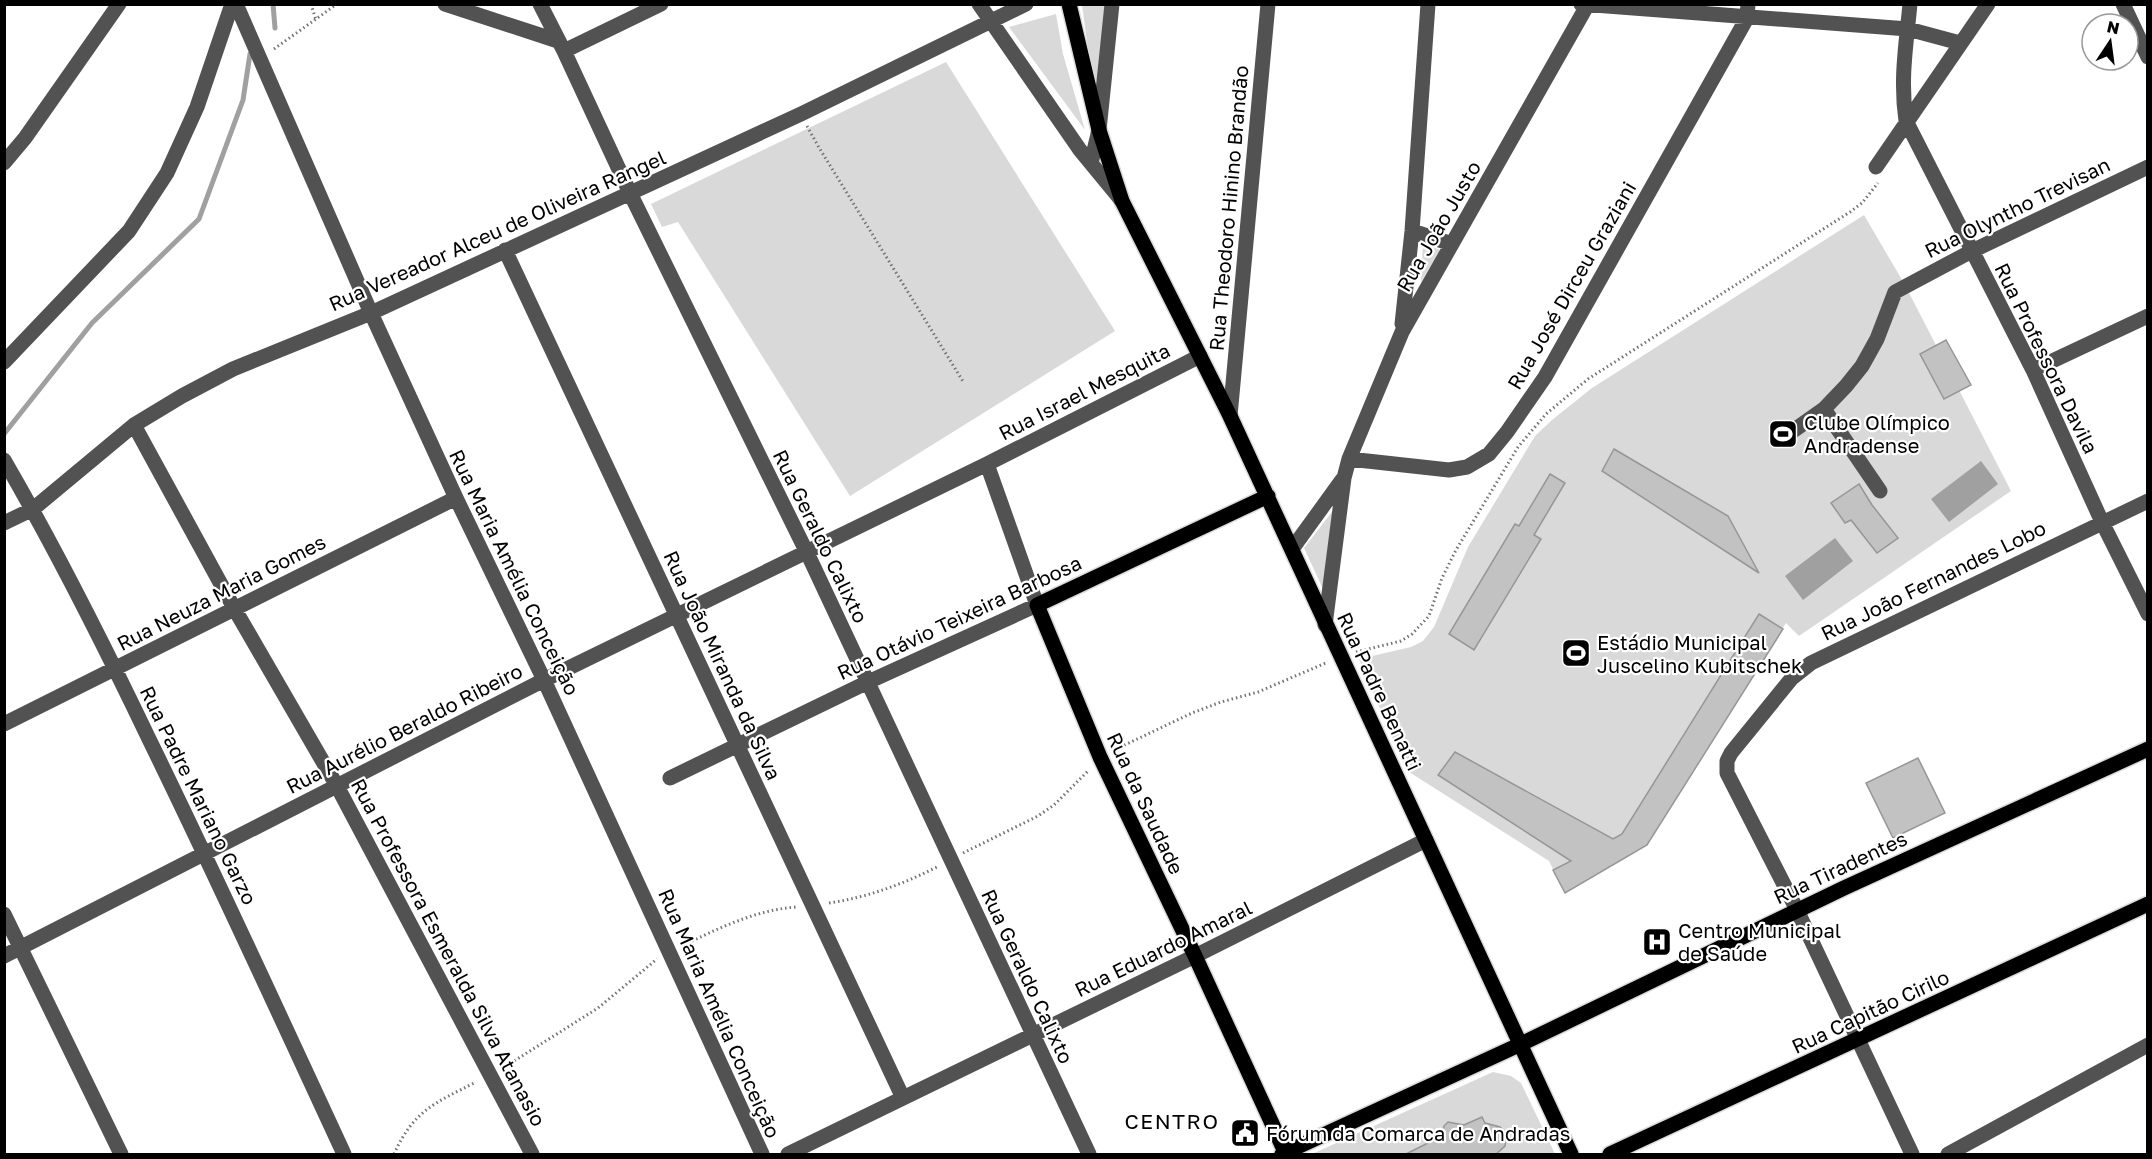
<svg xmlns="http://www.w3.org/2000/svg" width="2152" height="1159" viewBox="0 0 2152 1159" font-family="'Golos Text',sans-serif">
	<rect width="100%" height="100%" fill="#fff"/>
	<path fill="#d9d9d9" d="M1082 5H1105L1099 87 1090 64Z
		M1056 14 1063 54 1085 130 1009 27Z
		M946 62 1115 331 850 496 678 222 662 227 651 204Z
		M1864 215 1905 285 2011 491 1799 636 1786 623 1647 845 1565 893 1549 861 1406 770 1359 659 1411 647 1423 641 1434 627 1468 547 1535 436 1552 420 1592 388Z
		M1423 243 1440 250 1421 282Z
		M1335 508 1323 589 1304 548Z
		M1493 1072 1511 1076 1521 1083 1555 1154H1312Z"/>
	<path fill="#a0a0a0" d="M1981 461 1998 484 1949 522 1931 499Z
		M1835 538 1853 561 1803 600 1785 576Z"/>
	<g fill="none" stroke-linecap="round" stroke-linejoin="round">
		<path stroke="#a0a0a0" stroke-width="5" d="M273 4 275 28
			M4 434 92 323 199 219 243 100 250 54"/>
	</g>
	<path fill="#c2c2c2" stroke="#969696" stroke-width="1.5" d="M1946 340 1971 385 1944 399 1920 354Z
		M1614 449 1728 516 1759 573 1602 471Z
		M1550 474 1565 483 1534 535 1541 539 1474 650 1449 634 1515 524 1519 526Z
		M1859 484 1872 505 1898 538 1877 553 1851 520 1845 523 1831 503Z
		M1759 614 1783 629 1647 845 1565 893 1553 870 1571 861 1438 775 1455 752 1613 839 1622 834Z
		M1918 758 1945 813 1893 838 1866 783Z
		M1482 1117 1485 1123 1500 1127 1505 1132 1506 1139 1505 1146 1495 1155H1404L1442 1136 1444 1126 1448 1122 1464 1125Z"/>
	<g fill="none" stroke-linecap="round" stroke-linejoin="round">
		<g stroke="#dbdbdb" stroke-width="18">
			<path id="major" d="M1069 4 1099 130 1122 201 1230 416 1571 1154
				M1268 496 1037 605 1100 757 1195 956 1286 1154
				M1282 1154 1521 1044 1844 888 2148 749
				M1610 1154 2148 904"/>
		</g>
		<path stroke="#747474" stroke-width="3" stroke-dasharray="1.5 3" stroke-linecap="butt" d="M311 4 316 20
			M274 49 337 4
			M807 126 818 146 964 383
			M1356 652 1401 641 1412 634 1429 616 1442 578 1456 550 1518 447 1546 414 1588 379 1850 212 1862 203 1878 183
			M1112 751 1192 713 1221 702 1258 692 1328 662
			M963 853 1038 816 1054 805 1089 770
			M829 903C869 897 903 884 939 866
			M684 945C719 928 756 910 796 907
			M503 1068 598 1008 657 959
			M394 1154C414 1110 435 1103 476 1082"/>
		<path stroke="#525252" stroke-width="15" d="M236 4 371 313 456 498 544 680 762 1154
			M445 4 558 41
			M540 4 564 51 630 193 811 561 1089 1154
			M979 4 1080 150 1122 201
			M1581 4 1908 29 1960 43
			M1910 4C1906 46 1900 80 1906 121L2033 370 2102 522 2148 614
			M2123 4 2148 57
			M564 51 661 4
			M4 163 25 138 119 4
			M1091 163 1099 130 1112 4
			M1876 167 1988 4
			M1412 231 1452 244
			M505 250 903 1098
			M1402 324 1412 231 1428 4
			M4 362 129 231 167 173 197 107 232 4
			M2033 370 2148 316
			M1824 409 1880 491
			M1230 416 1268 4
			M134 425 234 608 337 786 532 1154
			M1780 440 1824 409 1846 386 1862 366 1877 339 1895 292 1972 251 2148 167
			M1349 459 1449 470 1467 467 1489 454 1507 432 1545 377 1747 18 1748 4
			M4 460C57 551 104 645 149 739 216 876 280 1016 344 1154
			M4 523 33 509 134 425 182 396 233 369 371 313 801 114 1026 4
			M1292 549 1342 480
			M1325 625 1344 478 1349 459 1402 332 1588 4
			M4 724 456 498
			M670 778 868 682 1037 605 987 464
			M4 914 121 1154
			M4 956 544 680 987 464 1200 356
			M788 1154 1195 956 1426 840
			M1912 1154 1797 910 1727 773V761L1731 753 1792 678 1811 663 2148 501
			M1948 1154 2148 1045"/>
		<use href="#major" stroke="#000" stroke-width="15"/>
	</g>
	<defs>
		<g id="stadium-square" transform="scale(1.5)"><rect x="-9" y="-9" width="18" height="18" rx="4" fill="#000" stroke="#fff"/><path d="M0-5a6.5 5 0 1 0 0 10a6.5 5 0 1 0 0-10ZM-3.5-1.8h7v3.6h-7Z" fill="#fff"/></g>
		<g id="hospital-square" transform="scale(1.5)"><rect x="-9" y="-9" width="18" height="18" rx="4" fill="#000" stroke="#fff"/><path d="M-5-5h3v3.5h4V-5h3V5h-3V1.5h-4V5h-3Z" fill="#fff"/></g>
		<g id="civic-square" transform="scale(1.5)"><rect x="-9" y="-9" width="18" height="18" rx="4" fill="#000" stroke="#fff"/><path d="M-.6-6.5H3V-4.5H.6V-3L4-1V1h2V6H-6V1h2V-1L-.6-3ZM-1.2 2.5V6h2.4V2.5Z" fill="#fff"/></g>
	</defs>
	<g fill-rule="evenodd">
		<use href="#stadium-square" x="1783" y="434"/>
		<use href="#stadium-square" x="1576" y="653"/>
		<use href="#hospital-square" x="1657" y="942"/>
		<use href="#civic-square" x="1245" y="1133"/>
	</g>
	<g text-anchor="middle" dominant-baseline="central" stroke-width="4.5" stroke-linejoin="round" paint-order="stroke">
		<g font-size="20" fill="#000" stroke="#fff">
			<text transform="translate(2017 207) rotate(-26)">Rua Olyntho Trevisan</text>
			<text transform="translate(1228 208) rotate(-85)">Rua Theodoro Hinino Brandão</text>
			<text transform="translate(1438 226) rotate(-60)">Rua João Justo</text>
			<text transform="translate(497 230) rotate(-24)">Rua Vereador Alceu de Oliveira Rangel</text>
			<text transform="translate(1571 285) rotate(-60)">Rua José Dirceu Graziani</text>
			<text transform="translate(2047 358) rotate(64)">Rua Professora Davila</text>
			<text transform="translate(1084 391) rotate(-27)">Rua Israel Mesquita</text>
			<text transform="translate(821 536) rotate(64)">Rua Geraldo Calixto</text>
			<text transform="translate(515 572) rotate(64)">Rua Maria Amélia Conceição</text>
			<text transform="translate(1933 580) rotate(-26)">Rua João Fernandes Lobo</text>
			<text transform="translate(221 592) rotate(-27)">Rua Neuza Maria Gomes</text>
			<text transform="translate(959 617) rotate(-25)">Rua Otávio Teixeira Barbosa</text>
			<text transform="translate(723 665) rotate(65)">Rua João Miranda da Silva</text>
			<text transform="translate(1380 691) rotate(65)">Rua Padre Benatti</text>
			<text transform="translate(404 728) rotate(-27)">Rua Aurélio Beraldo Ribeiro</text>
			<text transform="translate(199 795) rotate(64)">Rua Padre Mariano Garzo</text>
			<text transform="translate(1146 803) rotate(65)">Rua da Saudade</text>
			<text transform="translate(1840 867) rotate(-25)">Rua Tiradentes</text>
			<text transform="translate(1163 948) rotate(-26)">Rua Eduardo Amaral</text>
			<text transform="translate(449 952) rotate(62)">Rua Professora Esmeralda Silva Atanasio</text>
			<text transform="translate(1028 976) rotate(65)">Rua Geraldo Calixto</text>
			<text transform="translate(1870 1011) rotate(-25)">Rua Capitão Cirilo</text>
			<text transform="translate(720 1013) rotate(66)">Rua Maria Amélia Conceição</text>
		</g>
		<g font-size="20" fill="#000" stroke="#fff" text-anchor="start">
			<text x="1804" y="422">Clube Olímpico<tspan x="1804" dy="23">Andradense</tspan></text>
			<text x="1597" y="642">Estádio Municipal<tspan x="1597" dy="23">Juscelino Kubitschek</tspan></text>
			<text x="1678" y="930">Centro Municipal<tspan x="1678" dy="23">de Saúde</tspan></text>
			<text x="1266" y="1133">Fórum da Comarca de Andradas</text>
		</g>
		<g font-size="21" letter-spacing="1.5" fill="#000" stroke="#fff">
			<text x="1172" y="1121">CENTRO</text>
		</g>
	</g>
	<rect width="2152" height="1159" fill="none" stroke="#000000" stroke-width="12"/>
	<g transform="translate(2110 42) rotate(13)"><circle r="28" fill="#ffffff" stroke="#999999" stroke-width="1.5"/>
	<path d="M0-4.5L10 22L0 15L-10 22Z" fill="#000000"/>
	<text y="-9" font-size="16" font-weight="bold" text-anchor="middle" fill="#000000">N</text>
	</g>
</svg>
